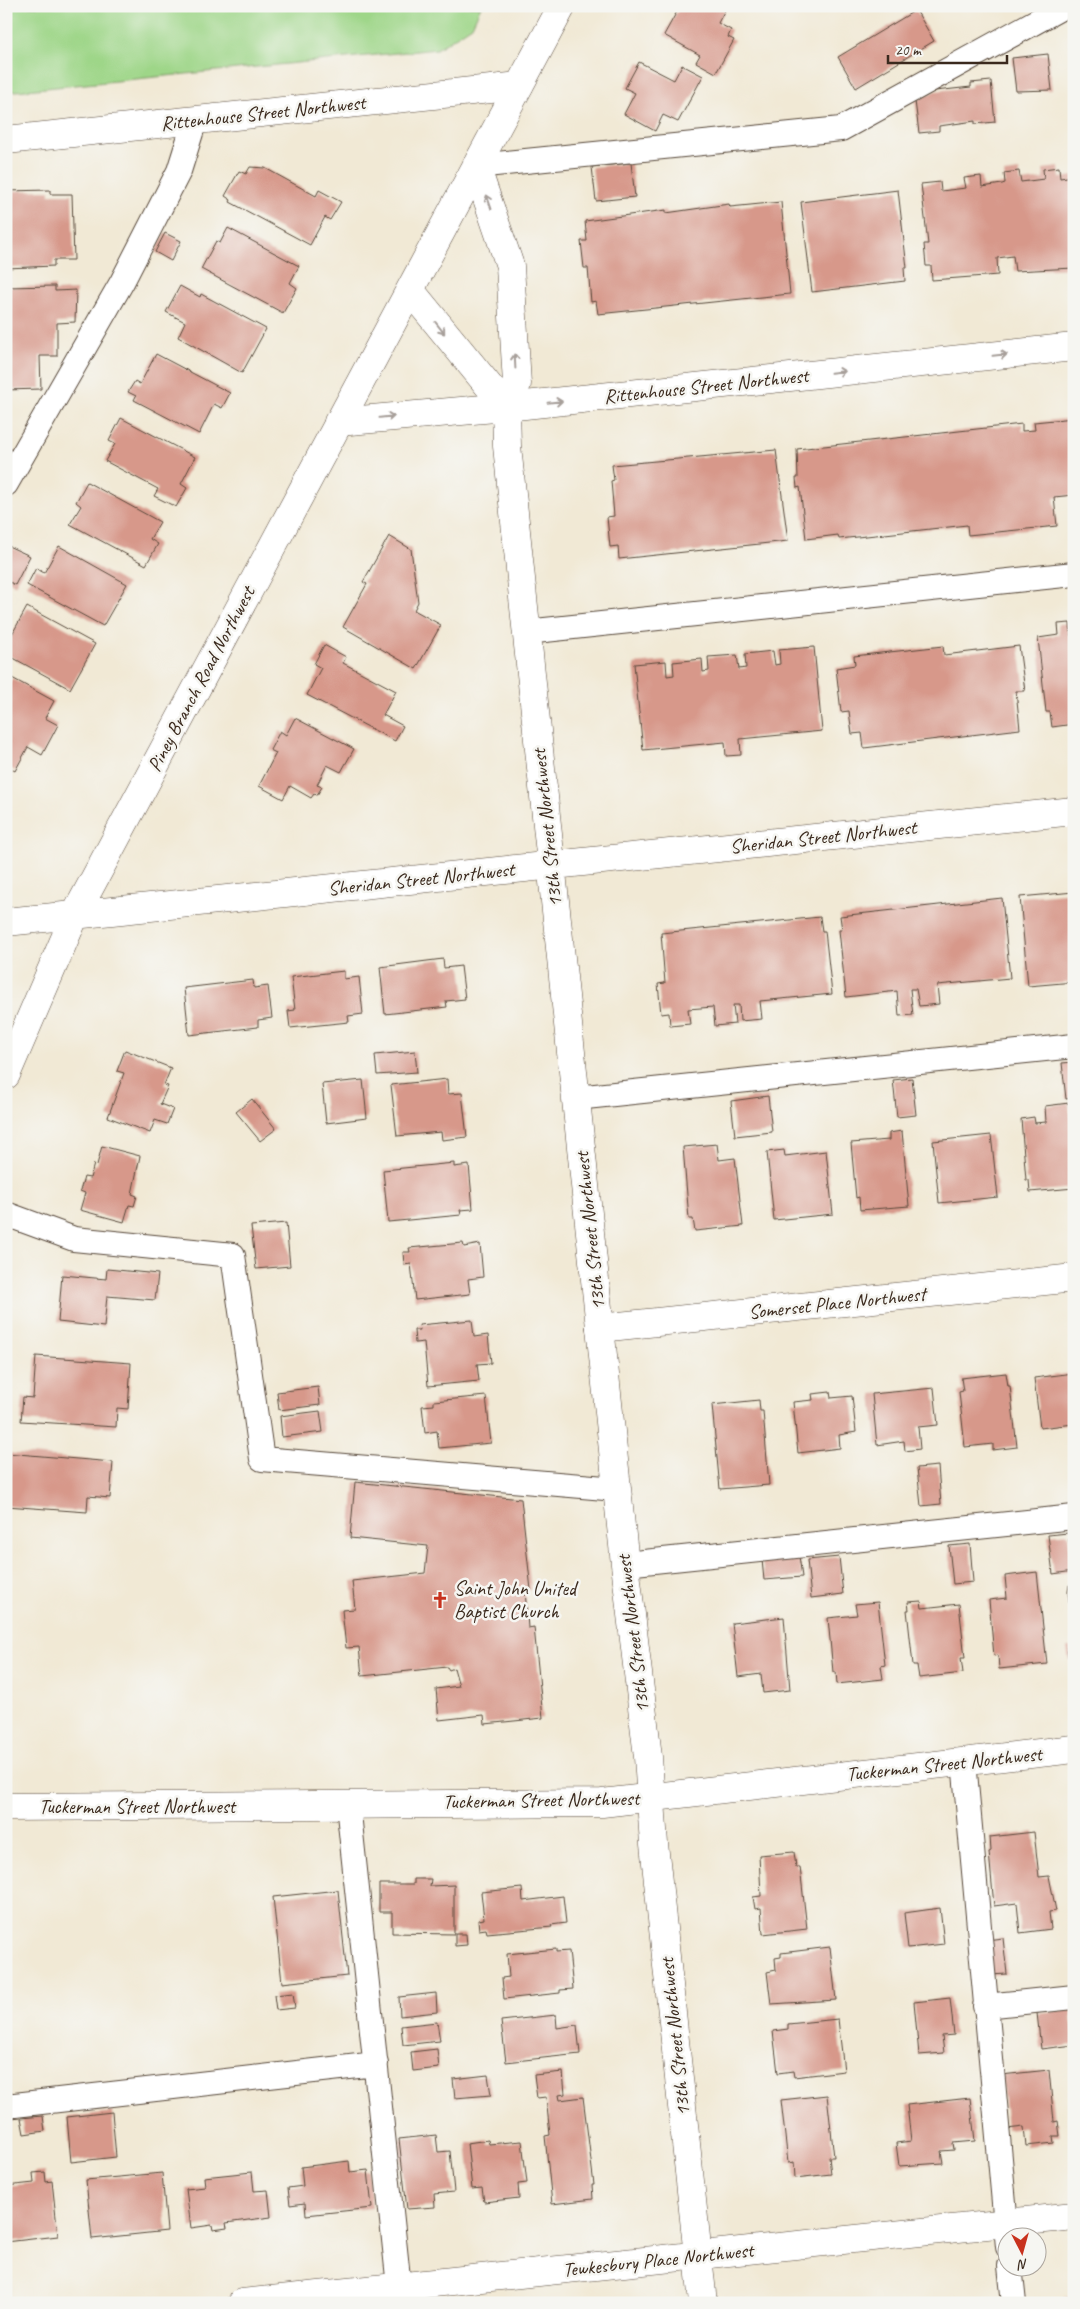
<svg xmlns="http://www.w3.org/2000/svg" width="1080" height="2309" viewBox="0 0 1080 2309" font-family="Caveat,sans-serif">
	<rect width="100%" height="100%" fill="#f6f6f2"/>
	<filter id="ink" filterUnits="userSpaceOnUse"><feTurbulence type="fractalNoise" baseFrequency=".02" numOctaves="2"/><feDisplacementMap in="SourceGraphic" scale="10" xChannelSelector="R" yChannelSelector="G"/><feConvolveMatrix kernelMatrix="1 2 1 2 8 2 1 2 1" color-interpolation-filters="sRGB"/></filter>
	<filter id="wash" filterUnits="userSpaceOnUse"><feTurbulence type="fractalNoise" baseFrequency=".0096" numOctaves="4" result="noise"/><feDisplacementMap in="SourceGraphic" scale="20" xChannelSelector="R" yChannelSelector="G"/><feGaussianBlur stdDeviation="1.12" result="paint"/><feColorMatrix in="noise" values="0 0 0 0 0 0 0 0 0 0 0 0 0 0 0 0 0 1.4 0 .05"/><feComposite in="paint" operator="in"/></filter>
	<g filter="url(#wash)">
		<rect width="100%" height="100%" fill="#f1e9d5"/>
		<path fill="#9ed688" stroke="#6c8053" d="M6 6H481L472 26 437 49 6 92Z"/>
		<g id="blocks">
			<path fill="#d7988a" d="M680 6H727L718 23 731 30 728 37 734 40 716 73 696 62 700 55 664 35Z
				M916 10 934 41 856 88 838 57Z
				M1048 54 1052 90 1016 91 1012 58Z
				M639 62 674 80 682 65 703 76 678 122 663 115 655 131 624 114 635 93 625 88Z
				M991 81 995 122 975 124V121L939 126V131L919 133 915 101 935 91 971 87V83Z
				M631 163 635 197 596 201 592 167Z
				M250 167 265 168 316 196 319 190 341 202 330 220 325 217 310 245 230 202 231 200 225 196 239 171 246 174Z
				M1059 167 1060 178 1074 176V268L1015 271 1013 256 997 258 998 275 932 280 931 266H926L924 244H928L921 184 940 182 941 191 966 188 964 178 981 176 982 187 1002 184 1005 183 1004 173 1019 171 1021 182 1044 179 1043 169Z
				M50 190V194H72L74 260H54V266L6 268V191Z
				M898 190 907 268H904L905 281 812 292 801 202Z
				M781 202 790 294 598 314 596 301 591 302 588 268H584L581 241H587L585 221 666 210V213L729 204 730 207Z
				M228 228 299 266 290 283 297 288 283 313 201 269 216 241 220 243Z
				M165 233 181 241 171 261 155 252Z
				M55 286V291L76 290 75 322 57 323V356H40L41 389 6 390V287Z
				M180 286 200 297 201 294 266 329 242 373 178 337 185 322 166 312Z
				M156 354 230 393 222 408 214 404 199 434 134 400 136 396 128 392 135 381 140 384Z
				M121 418 195 457 181 484 187 488 176 507 154 496 158 489 105 461 115 444 109 441Z
				M1074 418V495L1054 497 1057 526 968 535 967 525 839 539 838 535 806 539 800 487 797 488 796 478H798L797 449 1022 424V431L1035 430 1034 422Z
				M776 450 788 541 619 559 618 546 610 547 607 517 614 516 611 481 614 480 612 465Z
				M87 482 160 522 150 539 158 544 146 565 70 524 81 506 76 502Z
				M389 536 411 549 418 602 414 610 441 625 416 669 343 627 367 584 363 582Z
				M6 545 30 556 15 585 6 580Z
				M59 546 127 584 103 626 27 585 36 568 44 573Z
				M27 607 95 644 70 689 6 654V645Z
				M1070 623 1071 636 1074 635V724L1052 727 1050 712H1046L1038 638 1059 635 1058 624Z
				M324 645 346 657 343 663 396 691 383 715 403 726 395 741 307 695 321 668 314 664Z
				M943 646 944 655 1019 646 1025 691H1016L1020 729 864 748 862 733 852 734 849 711 841 712 836 668 855 665 854 656Z
				M814 647 822 731 740 739 741 755 726 756 725 742 643 750 634 664 666 661 667 676 674 675 673 662 702 659 703 672 709 671 708 657 737 655 739 669 746 668 745 654 773 651 775 665 780 664 779 650Z
				M12 678 54 701 45 718 58 725 42 755 28 747 15 771 6 766V689Z
				M295 718 354 749 341 772 327 765 317 785 322 787 317 795 314 794 311 798 290 786 283 799 259 786 276 753 270 750 280 731 286 735Z
				M1074 892V982L1028 986 1020 897Z
				M1002 898 1010 978 937 985 939 1004 919 1006 916 989H910L913 1015 899 1016 897 991 846 997 839 930H842L840 916Z
				M820 917 822 931H825L832 994 760 1001 762 1019 740 1021 739 1005H733L735 1024 715 1026 713 1007 688 1009 690 1024 670 1026 669 1013 661 1014 658 984 665 983 661 933Z
				M443 959 444 968 461 966 465 999 446 1001 447 1007 385 1014 380 967Z
				M344 971V979L359 977 363 1014 348 1016 349 1022 290 1028 288 1011 295 1010 291 977Z
				M253 980 254 988 268 986 272 1018 258 1020V1027L189 1035 184 988Z
				M125 1050 171 1068 164 1085 168 1086 160 1104 173 1109 167 1124 155 1120 150 1133 108 1117 124 1073 117 1071Z
				M415 1051 417 1072 377 1075 375 1055Z
				M1074 1062V1098L1066 1099 1062 1063Z
				M912 1078 916 1115 897 1117 893 1080Z
				M447 1079 448 1094 462 1093 467 1137 442 1140 441 1132 397 1136 391 1085Z
				M363 1080 367 1118 326 1123 322 1084Z
				M768 1096 772 1132 735 1136 731 1101Z
				M252 1099 276 1129 260 1141 236 1112Z
				M1069 1103 1074 1149V1188L1030 1192 1029 1180H1026L1021 1119 1034 1117 1035 1123 1046 1122 1045 1106Z
				M902 1131 909 1206 860 1210 859 1197 856 1198 851 1143 889 1140V1133Z
				M991 1135 998 1197 939 1203 933 1141Z
				M717 1144 719 1160 735 1158 743 1226 695 1231 693 1219H689L683 1147Z
				M102 1146 140 1156 132 1194 137 1196 134 1206 129 1205 124 1222 80 1210 85 1193 80 1191 84 1177 90 1178 94 1164 97 1165Z
				M784 1150 785 1156 826 1151 833 1214 774 1220 767 1152Z
				M454 1163V1167L469 1165 473 1209 460 1210 461 1215 388 1222 383 1170Z
				M286 1223 290 1266 256 1269 251 1226Z
				M463 1243 464 1247 480 1244 483 1277 468 1279 470 1294 415 1300 411 1264 404 1265 403 1252H410L409 1248Z
				M107 1269 158 1274 155 1300 107 1296 104 1327 58 1322 62 1275 106 1279Z
				M472 1320 474 1337 488 1335 491 1363 477 1364 479 1381 428 1386 424 1342 415 1343 414 1330H420L419 1325Z
				M36 1356 131 1363 128 1409 117 1408 116 1427 21 1421 23 1397 33 1398Z
				M1006 1373 1008 1386H1010L1017 1447 993 1450V1444L965 1447 959 1392 963 1391 961 1378Z
				M1074 1373V1424L1040 1428 1034 1378Z
				M318 1387 320 1405 279 1410 277 1392Z
				M934 1388 938 1425 918 1427 920 1449 905 1451 904 1441 877 1445 872 1394Z
				M830 1392 831 1398 852 1396 856 1432 839 1435 840 1448 798 1453 793 1402 813 1400 812 1394Z
				M486 1396 491 1443 439 1448 437 1431 425 1433 422 1406 434 1405V1401Z
				M759 1400 760 1411H763L769 1485 720 1489 712 1405Z
				M320 1411 323 1432 282 1437 280 1416Z
				M6 1453 113 1462 110 1498 88 1496 87 1512 6 1506Z
				M938 1466 941 1504 921 1506 917 1468Z
				M355 1482 521 1499 531 1590H525L528 1628 534 1627 543 1718 485 1724 484 1715 439 1720 436 1689 459 1686 454 1668 449 1670 447 1667 362 1676 359 1647 346 1648 342 1610 355 1609 352 1581 425 1573 428 1546 350 1538Z
				M1068 1533 1073 1571 1053 1574 1048 1535Z
				M970 1544 973 1582 953 1584 949 1546Z
				M799 1556 802 1577 764 1580 762 1560Z
				M839 1557 843 1594 811 1598 807 1560Z
				M1037 1572 1047 1664 999 1669 998 1655 994 1656 989 1600 1007 1598 1005 1576Z
				M1074 1584V1631H1072L1068 1592 1069 1585Z
				M921 1601 922 1608 959 1604 965 1658H961L963 1673 919 1678 917 1665H913L907 1610H909L908 1602Z
				M878 1602 885 1665 881 1666 883 1679 837 1684 836 1672H833L828 1618 857 1615 855 1604Z
				M784 1617 790 1690 763 1693 761 1674 738 1677 732 1623Z
				M1067 1647H1074V1661H1069Z
				M1034 1832 1039 1877 1049 1876 1056 1911 1049 1912 1051 1929 1020 1933 1017 1903 994 1906 989 1852 991 1851 990 1837Z
				M794 1852 796 1867H800L807 1929 763 1934 761 1908 755 1909 753 1897 761 1896 759 1855Z
				M414 1879H431L430 1886 454 1885V1934L392 1933V1912H379V1884H414Z
				M522 1888 523 1901 563 1896 566 1923 551 1925 552 1927 487 1933 486 1929 479 1930 478 1920 484 1919 481 1892Z
				M338 1890 347 1976 282 1983 273 1897Z
				M940 1908 944 1944 908 1948 904 1913Z
				M455 1934H466L467 1945 455 1946Z
				M1003 1938 1007 1974 990 1975 986 1940Z
				M830 1947 836 2000 771 2004 767 1972 776 1970 775 1958 781 1957V1953Z
				M556 1949V1952L569 1951 573 1989 560 1990V1993L504 1999 502 1978 509 1977 507 1954Z
				M293 1993 295 2008 276 2010 274 1995Z
				M436 1993 437 2012 400 2016 399 1997Z
				M950 1998 954 2035 942 2036 944 2053 919 2055 914 2002Z
				M1072 2009 1074 2045 1041 2049 1037 2013Z
				M556 2015 557 2028 577 2025 580 2054 506 2062 501 2021Z
				M838 2019 844 2071 794 2077 793 2071 778 2073 773 2031 788 2029V2024Z
				M437 2022 440 2041 403 2045 401 2026Z
				M437 2049 439 2068 413 2071 411 2052Z
				M1049 2070 1054 2122 1058 2121 1060 2136H1053L1054 2143 1026 2146 1024 2127 1007 2129 1001 2075Z
				M563 2072 565 2094 559 2095 560 2100 583 2097 594 2185H592L593 2199 552 2204 545 2136 550 2135 546 2097 537 2098 534 2075Z
				M488 2075 491 2095 455 2098 453 2079Z
				M827 2095 834 2157H829L831 2174 795 2178 794 2162 788 2163 781 2100Z
				M970 2098 975 2141 953 2143 954 2150 941 2151 943 2163 899 2166 896 2143 911 2141 907 2105Z
				M112 2112 116 2157 71 2162 67 2117Z
				M43 2116 45 2131 24 2134 21 2118Z
				M436 2135 438 2152 450 2151 454 2192 434 2194 435 2207 407 2209 399 2139Z
				M488 2140 489 2144 522 2141 527 2183 518 2184 519 2198 484 2202 482 2188 472 2189 467 2143Z
				M349 2161 350 2172 368 2170 372 2208 306 2215 305 2203 290 2205 288 2188 303 2186 301 2167Z
				M45 2172 46 2182 52 2181 58 2236 6 2242V2186L34 2183 33 2173Z
				M252 2172 254 2191 268 2190 271 2217 226 2223 227 2228 213 2230 212 2225 191 2228 186 2189 205 2187 204 2177Z
				M162 2173 167 2231 92 2239 86 2180Z
				M1072 2297 1073 2303H1042V2300Z"/>
		</g>
	</g>
	<g filter="url(#ink)">
		<use href="#blocks" fill-opacity="0" stroke="#564739" stroke-width="1"/>
		<g fill="none" stroke-linecap="round" stroke-linejoin="round">
			<g stroke="#564739" stroke-width="26">
				<path id="service" d="M476 166 841 129 1064 6
					M6 484 122 282 179 171 195 120
					M526 632 1074 574
					M576 1098 1074 1046
					M6 1214 74 1239 233 1255 262 1459 617 1489
					M625 1564 1074 1517
					M964 1761 1008 2247
					M348 1804 399 2287
					M985 2006 1074 1997
					M6 2106 376 2064
					M1010 2266 1014 2303"/>
			</g>
			<g stroke="#564739" stroke-width="29">
				<path id="minor" d="M6 140 519 86
					M338 422 506 407 1074 347
					M600 1328 1074 1278
					M6 1807 602 1803 1074 1749
					M242 2303 1074 2216"/>
			</g>
			<g stroke="#564739" stroke-width="29">
				<path id="tertiary" d="M476 166 510 266 517 384 506 407 507 446 625 1564 648 1757 654 1844 703 2303
					M410 290 506 407
					M6 922 1074 811
					M6 1075 75 915 562 6"/>
			</g>
			<use href="#service" stroke="#fff" stroke-width="24"/>
			<use href="#minor" stroke="#fff" stroke-width="28"/>
			<use href="#tertiary" stroke="#fff" stroke-width="28"/>
		</g>
		<defs><path id="oneway-shaft" d="M-6 0H5M1.5-3L5.5 0L1.5 3" fill="none" stroke-width="1.6" stroke-linecap="round" stroke-linejoin="round" transform="scale(1.25)"/></defs>
		<g stroke="#a79f9a">
			<use href="#oneway-shaft" transform="translate(489 202) rotate(-109)"/>
			<use href="#oneway-shaft" transform="translate(440 328) rotate(52)"/>
			<use href="#oneway-shaft" transform="translate(1000 355) rotate(-6)"/>
			<use href="#oneway-shaft" transform="translate(515 361) rotate(-93)"/>
			<use href="#oneway-shaft" transform="translate(838 372) rotate(-6)"/>
			<use href="#oneway-shaft" transform="translate(555 402) rotate(-6)"/>
			<use href="#oneway-shaft" transform="translate(387 417) rotate(-6)"/>
		</g>
	</g>
	<defs>
		<g id="church-bare" transform="scale(1.35)"><path d="M-1.2-6h2.4v3.5h3.3v2.4h-3.3V6h-2.4V-.1h-3.3v-2.4h3.3Z" fill="#c8321e" stroke="#f6f6f2" stroke-width="2.5" paint-order="stroke"/></g>
	</defs>
	<g fill-rule="evenodd">
		<use href="#church-bare" x="440" y="1600"/>
	</g>
	<g text-anchor="middle" dominant-baseline="central" stroke-width="5" stroke-linejoin="round" paint-order="stroke">
		<g font-size="20" fill="#3b2a1e" stroke="#f6f6f2">
			<text transform="translate(263 113) rotate(-6)">Rittenhouse Street Northwest</text>
			<text transform="translate(706 386) rotate(-6)">Rittenhouse Street Northwest</text>
			<text transform="translate(201 679) rotate(-62)">Piney Branch Road Northwest</text>
			<text transform="translate(547 828) rotate(-96)">13th Street Northwest</text>
			<text transform="translate(823 837) rotate(-6)">Sheridan Street Northwest</text>
			<text transform="translate(421 879) rotate(-6)">Sheridan Street Northwest</text>
			<text transform="translate(590 1231) rotate(-96)">13th Street Northwest</text>
			<text transform="translate(837 1303) rotate(-6)">Somerset Place Northwest</text>
			<text transform="translate(633 1634) rotate(-97)">13th Street Northwest</text>
			<text transform="translate(944 1764) rotate(-6)">Tuckerman Street Northwest</text>
			<text transform="translate(541 1800) rotate(-1)">Tuckerman Street Northwest</text>
			<text x="137" y="1806">Tuckerman Street Northwest</text>
			<text transform="translate(675 2037) rotate(-96)">13th Street Northwest</text>
			<text transform="translate(658 2260) rotate(-6)">Tewkesbury Place Northwest</text>
		</g>
		<g font-size="20" fill="#3b2a1e" stroke="#f6f6f2" text-anchor="start">
			<text x="454" y="1588">Saint John United<tspan x="454" dy="23">Baptist Church</tspan></text>
		</g>
	</g>
	<rect width="1080" height="2309" fill="none" stroke="#f6f6f2" stroke-width="25"/>
	<g transform="translate(1022 2252) rotate(174)"><circle r="24" fill="#f6f6f2" stroke="#aba49d"/>
	<path d="M0-4L9 19L0 12L-9 19Z" fill="#c8321e"/>
	<text y="-8" font-size="14" font-weight="bold" text-anchor="middle" fill="#3b2a1e">N</text>
	</g>
	<path d="M888 55v8h119v-8" fill="none" stroke="#3b2a1e" stroke-width="2.5"/>
	<text x="895" y="55" font-size="15" fill="#3b2a1e" stroke="#f6f6f2" stroke-width="4" paint-order="stroke">20 m</text>
</svg>
